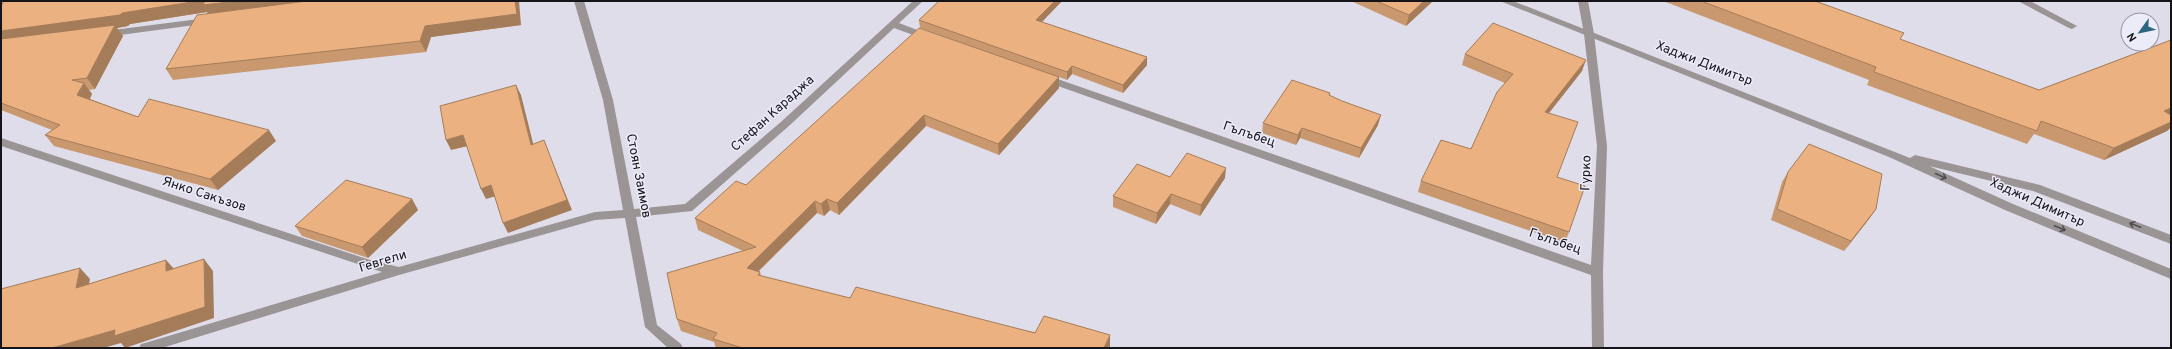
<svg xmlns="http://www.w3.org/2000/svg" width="2172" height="349" viewBox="0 0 2172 349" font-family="Overpass,sans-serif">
	<rect width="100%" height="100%" fill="#dfddea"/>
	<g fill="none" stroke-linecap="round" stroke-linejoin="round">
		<path fill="#9b9495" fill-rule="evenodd" d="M574 1H584L613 100 634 209 685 204 782 121 913 1H923L899 23 930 35 932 37 930 39H924L894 28 790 125 692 211 636 217 657 325 681 344 683 348H668L645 327 625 218 595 220 399 275 162 348H139L141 344 145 343 382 272 1 146V138L370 260 399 267 595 212 623 210 603 100Z
			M1578 1H1588L1594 34 1607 146 1603 272 1604 348H1592L1591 275 1041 80 1040 78 1045 75 1049 76 1591 265 1597 146 1584 34Z
			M2018 1H2030L2077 26 2072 29 2069 28Z
			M207 18 212 21 210 23 105 37 100 34 105 31Z"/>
		<path fill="#9b9495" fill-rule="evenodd" d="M1500 1H1513L1910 158 1915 155 2040 185 2171 235V244L2033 191 1929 166 2013 204 2171 269V279L2005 210 1889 157Z"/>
	</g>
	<path fill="#ca986e" d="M4 1 521 25 431 37 426 52 173 80 166 69 208 13 207 12 130 24 128 26 117 28 123 36 95 89 89 90 92 94 90 99 138 117 276 141 218 190 54 146 45 135 52 130 1 110V6Z
		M939 1H1062L1042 22 1147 57V65L1123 93 1072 74 1067 80 1059 77V88L999 155 926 126 839 215 830 210 824 216 817 213 759 271 760 272 761 276 850 298 1110 346 1109 348H716L714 342 681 331 677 319 743 251 698 230 695 218 746 185 1010 60 920 28 919 20Z
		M1351 1H1433L1406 26Z
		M1663 1H1815L1900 40 2039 90 2171 40V127L2167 131 2104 160 2034 134 2027 144 1867 85 1869 80Z
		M1465 54 1582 71 1549 113 1557 177 1569 232 1565 243 1418 192 1421 181 1471 149 1505 83 1462 65Z
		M1330 93V96L1378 125 1359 158 1300 138 1296 145 1262 133 1263 123Z
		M1788 172 1876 209 1869 219 1844 251 1771 220 1782 182Z
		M1170 177 1225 178 1200 216 1170 204 1156 224 1113 207V196Z
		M412 199 418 210 368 258 302 236 295 226Z"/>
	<path fill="#a47c5a" d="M198 1H330L209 16 207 12 130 24 128 26 117 28 123 36 95 89 87 78 1 43V31Z
		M515 1H519L521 25 431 37 426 52 420 41 425 26Z
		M1055 1H1062L1036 28V20Z
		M1424 1H1433L1406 26 1409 15Z
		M1147 57V65L1123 93V85Z
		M1586 60 1582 71 1541 123 1545 112Z
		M1072 66V74L1067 80V72Z
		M1059 77V88L999 155 998 144Z
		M84 83 92 94 86 106 77 95Z
		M516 85 521 95 536 155 531 145Z
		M2171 108V117L2164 111Z
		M924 115 926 126 839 215 837 203Z
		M1381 115 1378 125 1359 158 1361 148Z
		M2171 122V127L2167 131 2104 160 2114 148Z
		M1302 128 1300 138 1296 145 1298 135Z
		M269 130 276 141 218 190 210 179Z
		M463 135 468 146 451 150 446 140Z
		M548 151 572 210 508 233 503 223Z
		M1226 168 1225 178 1200 216 1201 205Z
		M491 185 496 196 486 199 481 189Z
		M1171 194 1170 204 1156 224 1157 213Z
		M412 199 418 210 368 258 362 247Z
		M827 199 830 210 824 216 821 204Z
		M815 201 817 213 750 279 747 268Z
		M1876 209 1869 219 1844 251 1851 241Z
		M204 259 213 271 214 318 125 348 121 343 103 348H52L115 330Z
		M166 260 176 271H166Z
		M80 268 90 279 86 299 76 288Z
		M1110 335V346L1109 348H1104Z"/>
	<path fill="#ebb180" stroke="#a47c5a" d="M4 1H198L122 13 120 15 1 31V6Z
		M205 1H237L203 5Z
		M307 1H515L517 14 425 26 420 41 166 69 197 15Z
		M939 1H1055L1036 20 1147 57 1123 85 1072 66 1067 72 919 20Z
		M1376 1H1424L1409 15Z
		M1701 1H1815L1904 33 1900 39 2039 90 2171 40V108L2164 111 2171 115V122L2114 148 2041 121 2037 131 1874 72 1876 67Z
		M1493 23 1586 60 1545 112 1578 122 1557 177 1585 186 1569 232 1421 181 1441 140 1471 149 1497 92 1513 74 1465 54Z
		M115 25 87 78 72 80 84 83 77 95 138 117 149 99 269 130 210 179 45 135 60 125 1 103V39Z
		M919 28 1059 77 998 144 924 115 837 203 827 199 821 204 815 201 747 268 760 272 758 275 850 298 856 287 1035 333 1044 316 1110 335 1104 348H743L713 339 717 333 677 319 667 273 756 247 695 218 736 181 746 185Z
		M1292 80 1330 93 1329 95 1342 101 1381 115 1361 148 1302 128 1298 135 1263 123Z
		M516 85 531 145 544 140 567 200 503 223 491 185 481 189 463 135 446 140 440 106Z
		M1809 144 1882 174 1876 209 1851 241 1777 209 1788 172Z
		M1187 153 1226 168 1201 205 1171 194 1157 213 1113 196 1137 164 1170 177Z
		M346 180 412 199 362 247 295 226Z
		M204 259 205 307 114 336 115 330 52 348H1V289L80 268 76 288 166 260V271Z"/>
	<defs><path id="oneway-shaft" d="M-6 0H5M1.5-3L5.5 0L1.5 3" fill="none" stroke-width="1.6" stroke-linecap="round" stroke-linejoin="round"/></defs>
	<g stroke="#514e51">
		<use href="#oneway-shaft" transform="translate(1941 176) rotate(25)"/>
		<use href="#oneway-shaft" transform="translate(2135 225) rotate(-158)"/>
		<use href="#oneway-shaft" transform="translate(2060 228) rotate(23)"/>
	</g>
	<g text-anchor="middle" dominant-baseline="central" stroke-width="3" stroke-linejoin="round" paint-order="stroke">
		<g font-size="13" fill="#151419" stroke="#ecebf8">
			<text transform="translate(1704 64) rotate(21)">Хаджи Димитър</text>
			<text transform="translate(773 114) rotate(-42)">Стефан Караджа</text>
			<text transform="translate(1249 135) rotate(19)">Гълъбец</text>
			<text transform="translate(1587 173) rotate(-88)">Гурко</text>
			<text transform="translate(638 176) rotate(79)">Стоян Заимов</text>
			<text transform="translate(204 195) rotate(18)">Янко Сакъзов</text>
			<text transform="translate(2037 203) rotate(24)">Хаджи Димитър</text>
			<text transform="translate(1555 242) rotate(19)">Гълъбец</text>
			<text transform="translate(383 262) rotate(-17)">Гевгели</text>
		</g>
	</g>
	<rect width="2172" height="349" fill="none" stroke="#151419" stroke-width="4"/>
	<g transform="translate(2140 32) rotate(237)"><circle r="19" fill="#ecebf8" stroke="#96959f"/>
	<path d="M0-3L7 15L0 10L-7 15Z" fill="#2e6580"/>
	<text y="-6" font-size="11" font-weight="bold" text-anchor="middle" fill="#151419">N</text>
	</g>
</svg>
